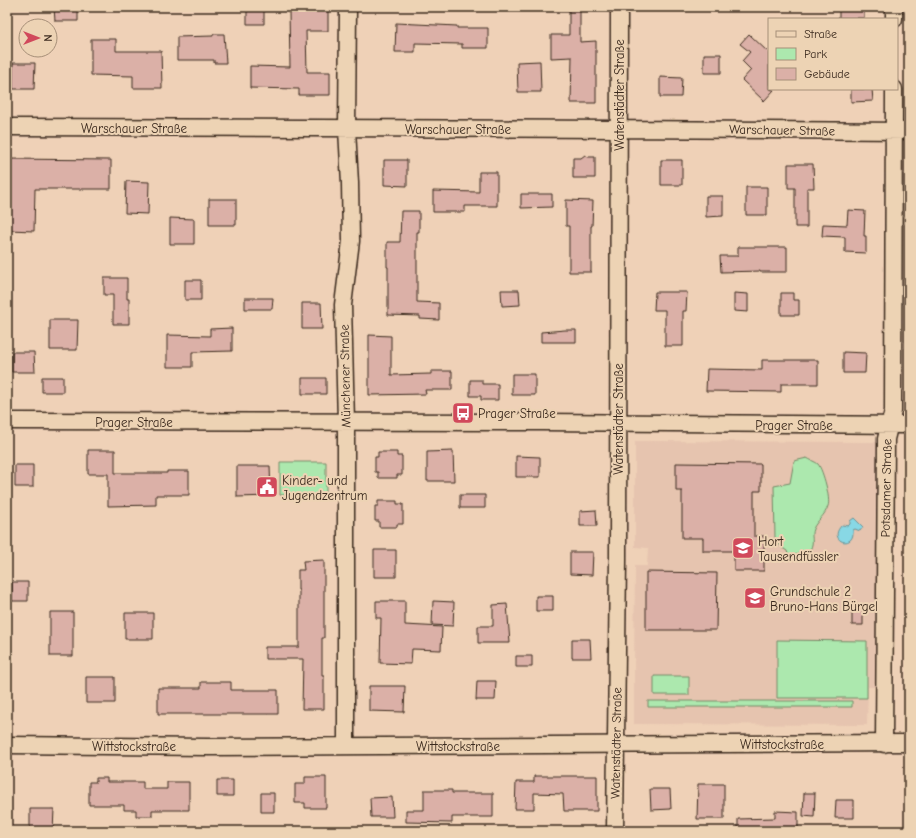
<svg xmlns="http://www.w3.org/2000/svg" width="916" height="838" viewBox="0 0 916 838" font-family="'Comic Neue',sans-serif">
	<rect width="100%" height="100%" fill="#efd1b7"/>
	<filter id="ink" filterUnits="userSpaceOnUse"><feTurbulence type="fractalNoise" baseFrequency=".025" numOctaves="2"/><feDisplacementMap in="SourceGraphic" scale="8" xChannelSelector="R" yChannelSelector="G"/><feConvolveMatrix kernelMatrix="1 2 1 2 8 2 1 2 1" color-interpolation-filters="sRGB"/></filter>
	<g filter="url(#ink)">
		<path fill="#e6c4af" d="M635 441 877 442 876 687H868L867 725 634 724V673L635 566H647L648 548 635 547Z"/>
		<path fill="#ace8ae" stroke="#748966" d="M807 458C810 460 816 462 818 464 823 470 831 500 828 506 825 516 817 520 813 529 810 536 815 541 810 550L789 557 787 551 781 547 775 538 774 486 790 483 794 461Z
			M280 462H326V495H280Z
			M777 640 867 641V698H777Z
			M654 676H689V695H654Z
			M648 701H852V707H648Z"/>
		<path fill="#88d8e5" stroke="#699295" d="M854 518 863 527 860 531 855 529 853 530C855 551 826 541 842 525L848 526 850 524V521Z"/>
		<path fill="#dbb0a7" stroke="#3b2a1e" d="M54 7H78V21H55Z
			M569 7H580V42L596 41V103H571L572 57 551 58V35H569Z
			M839 7H864V18H839Z
			M247 10H264V24H247Z
			M328 10V31H306L307 72H330V95H299V89L250 88V66L290 67 289 11Z
			M396 23 457 26V28H488V48H462V44L415 43V52H395Z
			M213 34H224L226 63H214V60H177V37L213 36Z
			M749 34 769 53V89L774 90 764 101 742 80 751 70 742 61 750 52 740 44Z
			M91 39H116V51H161L162 88H133V76L91 75Z
			M704 54H721V73H704Z
			M540 61 541 92H518L517 62Z
			M13 63H35L34 89H13Z
			M660 77 682 78 681 97H660Z
			M851 89H872L873 101 851 102Z
			M585 155 588 157H595V178H573V158H581Z
			M7 159 111 160V189H35L34 231 9 230 10 186H7Z
			M384 160H407V186L384 185Z
			M661 160H682V185H661Z
			M788 164H813L814 188H807V227H795V188H788Z
			M479 172H497V206H465V212H433V191L479 192Z
			M126 181 149 182 148 214 125 213Z
			M746 187H767V215H746Z
			M521 194H552V207L521 208Z
			M706 196H723V216L706 217Z
			M209 199H236V225H209Z
			M566 200 593 201 592 226H591V272H569V226H566Z
			M848 210 865 211 864 236H866V253L845 252V237L822 236 823 224 847 225Z
			M401 211H419V232H417V302L439 303V320L420 319V316L388 315V267H387V242H400Z
			M170 218 194 219V244H170Z
			M738 247H787V272H760V271L721 272 720 256H738Z
			M104 278H127V299H129V324H113V295H104Z
			M185 280H201V300H185Z
			M501 290H519L520 305 502 306Z
			M655 292H687L686 311H683V346H665V310H654Z
			M734 293 748 294V312L734 311Z
			M781 293H793V300H799V315H781Z
			M245 298H273L272 309H245Z
			M302 303H321L322 329H302Z
			M50 320H78L77 350H50Z
			M232 328V351L192 352V367H167V335L210 336V329Z
			M565 330H576V342H541V332Z
			M369 335 391 336V375L431 374V371H452V390H425L426 394 369 395Z
			M12 352H34L35 372H12Z
			M843 352 866 353 865 373H843Z
			M762 360H818V384H781V392L706 391 707 369 762 370Z
			M512 374H535V395H512Z
			M42 377H63V392H42Z
			M302 378H326V394H302Z
			M470 380H482V384H498V400H481V396H470Z
			M88 450H115V473H167V471H189V495H156V505L108 506V474H88Z
			M453 451 454 481H427V452Z
			M378 452H397V456H402V475H397V478H378V472H375V457H378Z
			M516 456 540 457V477H516Z
			M676 463 761 464V491H754V536H764V571H734V551H703V538H682V491H676Z
			M15 465H33V487H15Z
			M237 466H270L271 496 237 497Z
			M460 495H485V508H460Z
			M378 501H397V504H403V524H397V527H379V521H375V506H378Z
			M596 510 597 526H580V511Z
			M374 550H396V577H374Z
			M570 552H593L592 575 570 574Z
			M324 560V638H322V676H324V709H302L303 659H265V647H299V590H298V570H304L303 561Z
			M646 572 717 573 716 630H646Z
			M12 582H28V601H12Z
			M536 596H553V611H536Z
			M376 601H405V625L442 627 441 650 412 649 411 664 380 663 381 618H376Z
			M433 601 454 602 453 626 432 625Z
			M507 604 510 643H478V626H493V605Z
			M852 605H863V625H852Z
			M50 612H73V656H50Z
			M125 613H153V639H125Z
			M572 639H590L591 658H572Z
			M516 656H532V667H516Z
			M86 677H115V703H86Z
			M477 681H496L495 700H476Z
			M201 682H231V690H278V714H158V688H201Z
			M369 686H405L404 712 369 711Z
			M534 776H597V811H564L563 794 534 793V809H515L516 782H534Z
			M305 777H326V808H305V803H295V784H305Z
			M96 778H107V782H143V789H167V782H189V810H152V816H136V810H124V805H89V782H96Z
			M217 780H233V796H217Z
			M698 784H724V819H697Z
			M650 789H670L671 809 651 810Z
			M424 790H452V793H493V817H452V823L406 822V810H424Z
			M261 793H274V812H261Z
			M804 793H815L814 817 803 816Z
			M392 797 393 817H371L370 798Z
			M836 800H854V818H835Z
			M30 809H54L53 831H30Z
			M775 811 798 812V831H738V819L775 818Z"/>
		<g fill="none" stroke-linecap="round" stroke-linejoin="round">
			<g stroke="#3b2a1e" stroke-width="19">
				<path id="minor" d="M894 19V7
					M7 127 619 129 909 131
					M7 421 541 422 909 425
					M884 744 886 439 893 411 894 89
					M7 745 208 747 909 743
					M346 745V422L343 305 351 241 350 183 347 129 348 7
					M615 831 618 560 619 7"/>
			</g>
			<use href="#minor" stroke="#edd3b4" stroke-width="16"/>
		</g>
	</g>
	<defs>
		<g id="bus-square" transform="scale(1.15)"><rect x="-9" y="-9" width="18" height="18" rx="4" fill="#d1495b" stroke="#edd3b4"/><path d="M-5-6H5V4H4V6H2V4H-2V6H-4V4H-5ZM-3.5-4V0h7V-4ZM-3.5 1.2v1.5H-2V1.2ZM2 1.2v1.5H3.5V1.2Z" fill="#fff"/></g>
		<g id="civic-square" transform="scale(1.15)"><rect x="-9" y="-9" width="18" height="18" rx="4" fill="#d1495b" stroke="#edd3b4"/><path d="M-.6-6.5H3V-4.5H.6V-3L4-1V1h2V6H-6V1h2V-1L-.6-3ZM-1.2 2.5V6h2.4V2.5Z" fill="#fff"/></g>
		<g id="school-square" transform="scale(1.15)"><rect x="-9" y="-9" width="18" height="18" rx="4" fill="#d1495b" stroke="#edd3b4"/><path d="M0-5L7-2L0 1L-7-2ZM-4 1L0 2.5L4 1V4Q0 6-4 4Z" fill="#fff"/></g>
	</defs>
	<g fill-rule="evenodd">
		<use href="#bus-square" x="463" y="413"/>
		<use href="#civic-square" x="267" y="487"/>
		<use href="#school-square" x="743" y="548"/>
		<use href="#school-square" x="755" y="598"/>
	</g>
	<g text-anchor="middle" dominant-baseline="central" stroke-width="4" stroke-linejoin="round" paint-order="stroke">
		<g font-size="13" fill="#3b2a1e" stroke="#edd3b4">
			<text transform="translate(619 95) rotate(-90)">Watenstädter Straße</text>
			<text x="134" y="128">Warschauer Straße</text>
			<text x="458" y="129">Warschauer Straße</text>
			<text transform="translate(782 130) rotate(1)">Warschauer Straße</text>
			<text transform="translate(345 376) rotate(-91)">Münchener Straße</text>
			<text transform="translate(618 419) rotate(-90)">Watenstädter Straße</text>
			<text x="134" y="422">Prager Straße</text>
			<text x="794" y="425">Prager Straße</text>
			<text transform="translate(886 488) rotate(-89)">Potsdamer Straße</text>
			<text transform="translate(616 743) rotate(-89)">Watenstädter Straße</text>
			<text x="782" y="744">Wittstockstraße</text>
			<text x="134" y="746">Wittstockstraße</text>
			<text x="458" y="746">Wittstockstraße</text>
		</g>
		<g font-size="13" fill="#3b2a1e" stroke="#edd3b4" text-anchor="start">
			<text x="478" y="413">Prager Straße</text>
			<text x="282" y="480">Kinder- und<tspan x="282" dy="15">Jugendzentrum</tspan></text>
			<text x="758" y="541">Hort<tspan x="758" dy="15">Tausendfüssler</tspan></text>
			<text x="770" y="591">Grundschule 2<tspan x="770" dy="15">Bruno-Hans Bürgel</tspan></text>
		</g>
	</g>
	<rect width="916" height="838" fill="none" stroke="#edd3b4" stroke-width="24"/>
	<rect x="12" y="12" width="892" height="814" fill="none" stroke="#3b2a1e" stroke-width="1.5" filter="url(#ink)"/>
	<rect x="768" y="18" width="130" height="72" fill="#edd3b4" stroke="#a68f78"/>
	<rect x="776" y="31" width="20" height="6" fill="#edd3b4" stroke="#a68f78"/>
	<text x="804" y="38" font-size="12" fill="#3b2a1e">Straße</text>
	<rect x="776" y="48" width="20" height="12" fill="#ace8ae" stroke="#a68f78"/>
	<text x="804" y="58" font-size="12" fill="#3b2a1e">Park</text>
	<rect x="776" y="68" width="20" height="12" fill="#dbb0a7" stroke="#a68f78"/>
	<text x="804" y="78" font-size="12" fill="#3b2a1e">Gebäude</text>
	<g transform="translate(38 38) rotate(90)"><circle r="19" fill="#edd3b4" stroke="#a68f78"/>
	<path d="M0-3L7 15L0 10L-7 15Z" fill="#d1495b"/>
	<text y="-6" font-size="11" font-weight="bold" text-anchor="middle" fill="#3b2a1e">N</text>
	</g>
</svg>
